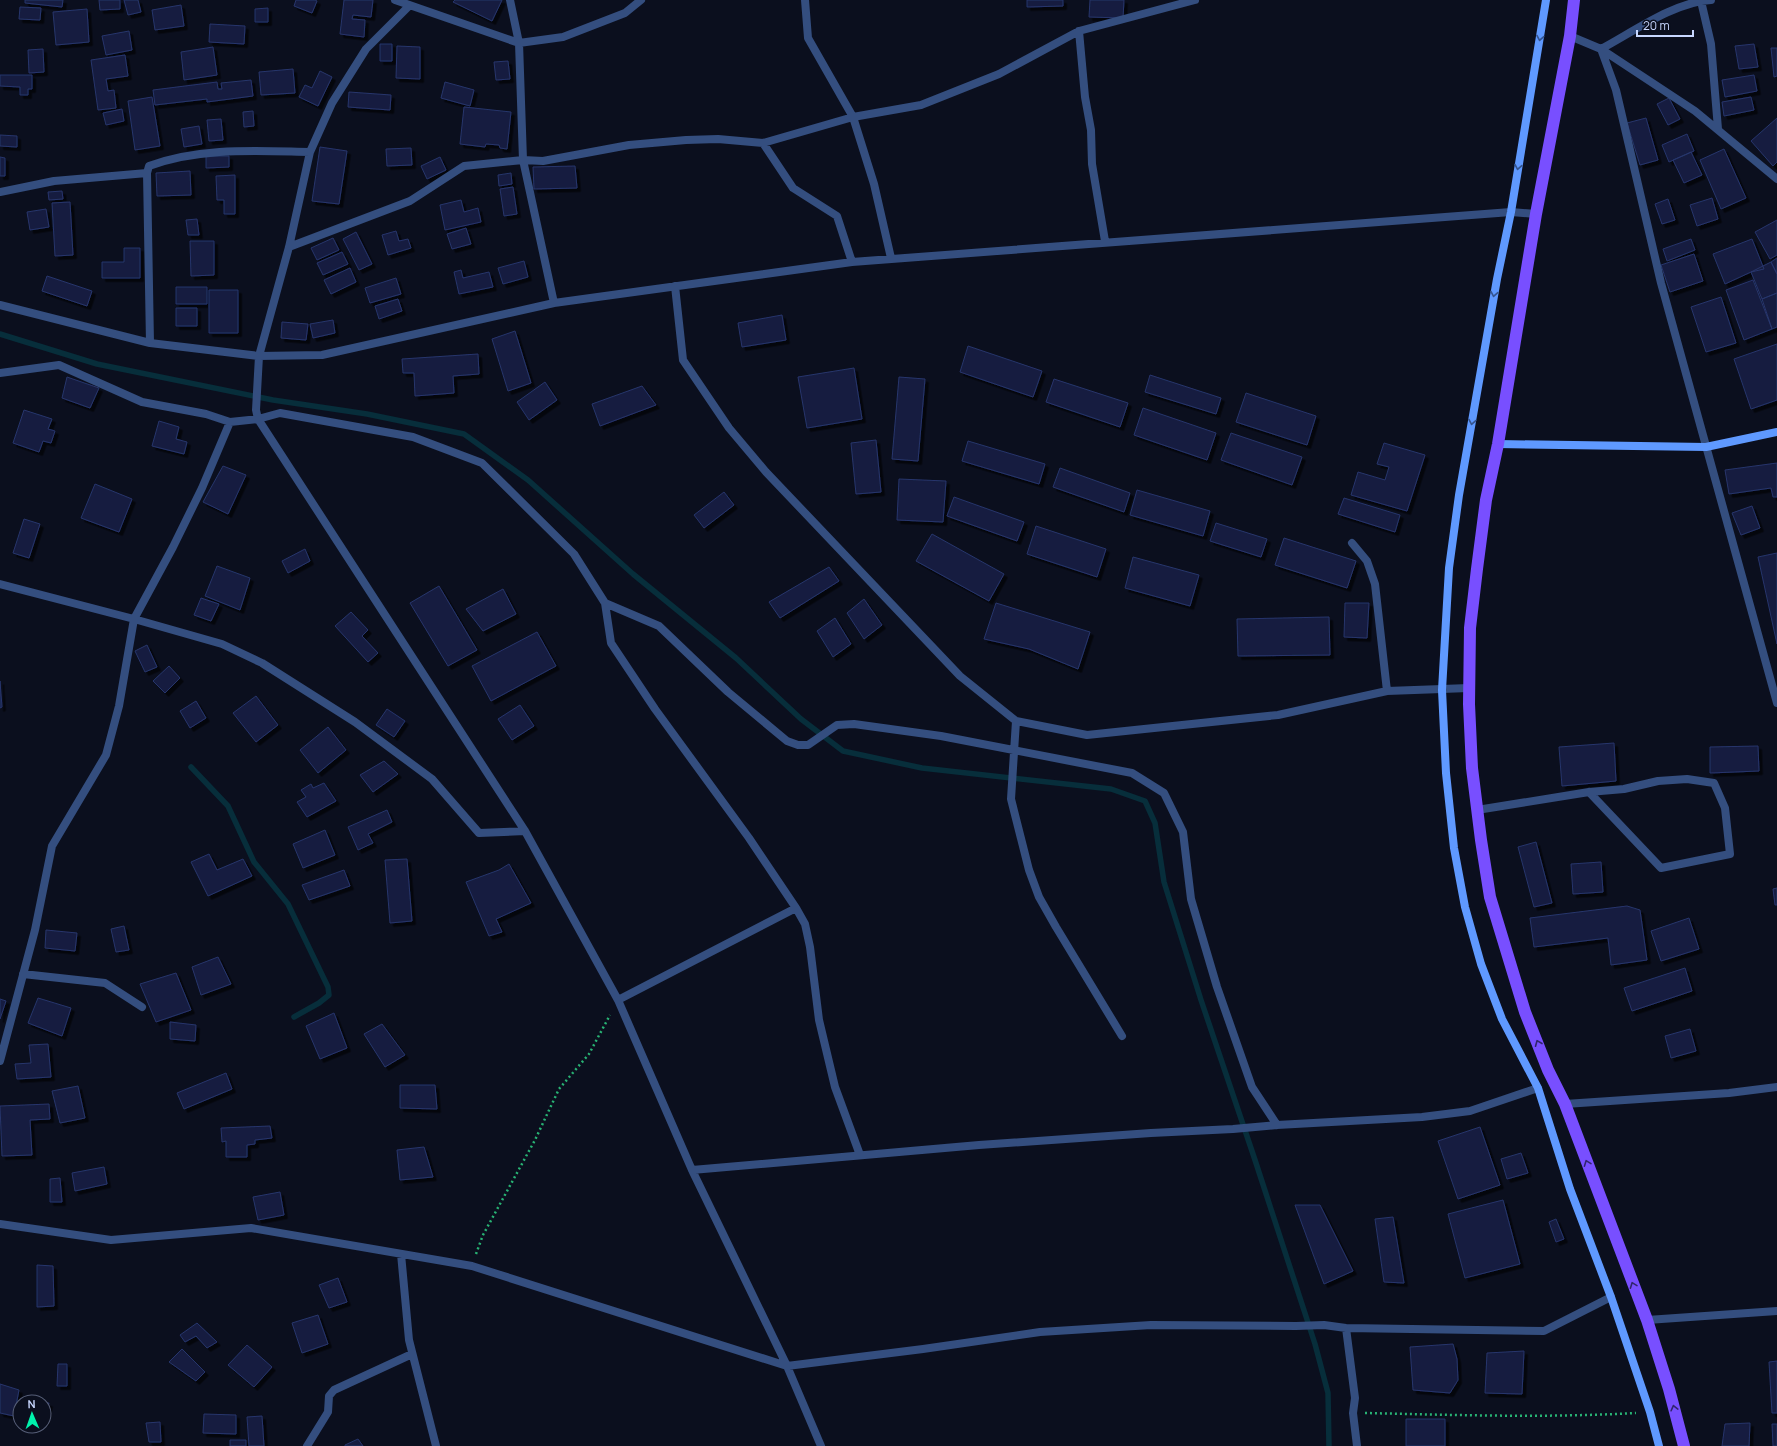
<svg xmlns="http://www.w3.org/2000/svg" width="1777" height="1446" viewBox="0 0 1777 1446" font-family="Manrope,sans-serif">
	<defs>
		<filter id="shadow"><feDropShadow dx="3.5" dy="3.5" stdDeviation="0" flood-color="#0009"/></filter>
	</defs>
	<rect width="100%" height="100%" fill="#0b0f1e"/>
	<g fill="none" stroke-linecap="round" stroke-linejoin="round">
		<path stroke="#072e3b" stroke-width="5.5" d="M0 334 97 364 273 400 367 414 464 434 528 480 633 574 736 658 801 719 843 751 922 768 1111 789 1145 801 1155 823 1164 882 1201 1000 1255 1160 1315 1344 1328 1393 1329 1446
			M191 767 228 806 254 862 288 904 328 987 329 995 319 1003 294 1017"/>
	</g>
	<path fill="#161e3f" stroke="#27356c" filter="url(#shadow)" d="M25 0H63L62 7 25 3Z
		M99 0H120V9L100 10Z
		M124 0H138L141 12 128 15Z
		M296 0H315L317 1 312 13 294 6Z
		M344 0H373L371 17 353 15 352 19 365 20 364 37 340 34Z
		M455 0H502L492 21 453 2Z
		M1027 0H1063V6L1027 7Z
		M1090 0H1124L1123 18 1089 17Z
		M181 5 184 26 155 30 152 10Z
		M20 7 41 8 40 20 19 19Z
		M268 8V22H255V9Z
		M87 9 89 42 56 45 53 12Z
		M210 24 245 26 244 44 209 42Z
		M129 31 132 50 106 55 102 36Z
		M380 44H392V61H380Z
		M1754 44 1758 67 1739 69 1735 46Z
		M397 46 420 47V79L396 78Z
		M213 47 217 75 184 80 181 52Z
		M1771 48H1777V76L1774 77Z
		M43 49 44 72 29 73 28 50Z
		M125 55 128 76 106 79 108 91 114 90 116 108 98 110 91 60Z
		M508 61 510 79 496 80 494 62Z
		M293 69 295 93 261 95 259 72Z
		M320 71 332 77 318 106 299 97 305 85 312 88Z
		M0 75H32V89H28V95H20V87L0 86Z
		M1754 75 1757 91 1725 97 1722 80Z
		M251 80 253 96 207 102V99L155 105 153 90 217 82 218 89H222L221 83Z
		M445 82 474 90 470 106 441 98Z
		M349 92 391 95 390 110 348 107Z
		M152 97 160 146 135 150 128 101Z
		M1751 97 1754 110 1724 116 1722 102Z
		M1669 98 1680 119 1668 125 1657 104Z
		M464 107 511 112 507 149 500 148 499 145 486 144 485 147 460 144Z
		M122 109 124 121 106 125 103 113Z
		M253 111 254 126 244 127 243 112Z
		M1646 118 1658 160 1640 165 1627 123Z
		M1777 118V162L1773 166 1751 141Z
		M221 119 223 140 209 141 207 120Z
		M199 126 202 144 184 147 181 129Z
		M1687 134 1694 151 1669 162 1662 145Z
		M0 135 17 136V147L0 146Z
		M320 147 347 151 339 204 312 201Z
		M411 148 412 165 387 166 386 149Z
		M1724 149 1746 198 1721 209 1700 160Z
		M1691 152 1702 175 1684 183 1673 160Z
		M206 156H229V167L206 168Z
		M0 157 5 158V176H0Z
		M440 157 446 170 427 179 421 166Z
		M575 166 577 188 534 189 533 167Z
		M190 171 191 195 157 196 156 173Z
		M511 173 512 184 499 186 498 175Z
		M235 175V214H224V200H217L216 176Z
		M513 187 517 214 504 216 500 189Z
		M62 191 63 199 49 200 48 192Z
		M1712 198 1718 219 1697 226 1690 205Z
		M1668 199 1675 220 1662 224 1655 204Z
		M461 200 464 212 478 208 481 222 445 230 440 205Z
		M70 202 73 255 55 256 52 203Z
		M46 209 49 227 30 230 27 212Z
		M197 219 199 235H188L186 220Z
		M1777 220V255L1770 259 1755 232Z
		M466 228 471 244 452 249 447 234Z
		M396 231 399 241 408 239 411 248 388 255 382 235Z
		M356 232 372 264 359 270 343 239Z
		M333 238 339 250 317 260 311 248Z
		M1691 239 1695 250 1667 261 1663 249Z
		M1752 239 1764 269 1751 272 1725 284 1713 254Z
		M190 241H214V275L191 276Z
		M124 248H140V278H102V262H124Z
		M342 252 348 264 323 275 317 263Z
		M1694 254 1703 281 1670 292 1661 265Z
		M1777 258V274L1771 262Z
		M524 261 528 277 503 284 498 268Z
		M1771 262 1777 274V293L1762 299 1751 272Z
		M350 268 356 282 331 294 324 280Z
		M461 270 463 278 489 272 493 287 459 294 454 272Z
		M47 276 92 291 87 306 42 291Z
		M396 278 401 294 370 303 365 288Z
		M1753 280 1772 329 1744 340 1726 290Z
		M176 287H207V304H176Z
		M209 290H238V333H209Z
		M1777 293V327L1772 329 1762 299Z
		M1721 297 1736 343 1706 352 1691 307Z
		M398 299 402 311 379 319 375 306Z
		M176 308H197V326H176Z
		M782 315 786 340 742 347 738 323Z
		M333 320 335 333 313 338 310 324Z
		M282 322 308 324 306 340 281 338Z
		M515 331 531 383 508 391 492 339Z
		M1777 344V400L1751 409 1734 359Z
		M968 346 1042 371 1033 397 960 372Z
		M478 354 479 374 453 376 454 393 415 396 414 373H403L402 359Z
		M854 368 862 419 807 428 798 377Z
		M1150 375 1221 398 1216 414 1145 392Z
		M67 377 99 388 90 408 62 398Z
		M899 377 925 379 918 461 892 459Z
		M1054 379 1128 403 1120 427 1046 402Z
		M545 382 557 400 529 420 517 402Z
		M642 386 656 405 600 426 592 404Z
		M1246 393 1316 416 1307 445 1236 422Z
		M1143 408 1216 433 1207 460 1134 435Z
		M24 410 52 419 48 429 55 431 51 443 43 441 39 452 13 443Z
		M159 421 179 427 176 439 187 442 184 454 152 446Z
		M1231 433 1302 457 1292 485 1221 460Z
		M876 440 881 492 856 494 851 443Z
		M968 441 1045 464 1039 484 962 461Z
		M1384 443 1425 455 1407 511 1351 495 1358 472 1385 480 1389 467 1377 464Z
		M1777 463V497H1773L1771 488 1729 494 1725 470Z
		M223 466 246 475 228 514 203 502Z
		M1060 468 1130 493 1124 512 1053 487Z
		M899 479 946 481 943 522 897 520Z
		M95 484 132 499 119 532 81 518Z
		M1137 490 1210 511 1203 536 1130 515Z
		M724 492 734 505 704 528 694 515Z
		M954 497 1024 522 1017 541 947 516Z
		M1344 498 1400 515 1395 532 1338 514Z
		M1752 506 1760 528 1741 535 1732 513Z
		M24 519 40 524 29 558 13 553Z
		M1216 523 1267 539 1261 557 1210 541Z
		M1036 526 1106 549 1097 577 1027 554Z
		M932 534 1004 574 989 601 916 561Z
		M1284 538 1356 561 1347 588 1275 565Z
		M305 549 310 561 288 573 282 561Z
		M1777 553V644L1758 557Z
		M1133 557 1199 575 1190 606 1125 588Z
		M217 566 250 578 240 610 205 596Z
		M829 567 839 581 780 618 769 602Z
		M439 586 477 650 448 666 410 603Z
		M503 589 516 614 483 631 466 609Z
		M201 598 219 604 211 621 194 615Z
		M864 599 882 625 864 639 847 613Z
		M996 603 1090 632 1078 669 1029 649 984 639Z
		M1345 603H1369L1367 638 1344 637Z
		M351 612 368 630 362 636 378 653 368 662 335 626Z
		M1329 617 1330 655 1238 656 1237 619Z
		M835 618 851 644 833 657 817 631Z
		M537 632 556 666 491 701 472 666Z
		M147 645 157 667 145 672 135 651Z
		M169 666 180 678 165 693 153 681Z
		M0 681 2 707 0 708Z
		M256 696 278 725 256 742 233 713Z
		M196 701 206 718 190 728 180 711Z
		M520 705 534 726 512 740 498 719Z
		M387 709 405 721 394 737 376 725Z
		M328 727 346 750 318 773 300 750Z
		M1614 743 1616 781 1562 786 1559 747Z
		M1758 746 1759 771 1710 773V747Z
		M384 761 398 774 373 792 360 775Z
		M324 783 336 801 307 817 297 802 306 797 301 790 311 784 313 788Z
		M387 810 392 822 368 834 373 843 358 850 348 827Z
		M325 830 335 855 303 868 293 844Z
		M1536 842 1552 903 1534 907 1518 847Z
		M209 854 217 870 243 859 252 876 208 896 191 862Z
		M407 859 412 921 390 923 385 860Z
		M1601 862 1603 892 1573 894 1571 864Z
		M509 864 531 903 496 919 502 932 489 936 466 882 499 870Z
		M344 870 350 886 309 900 302 885Z
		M1777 888V905H1775L1773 889Z
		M1627 906 1640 910 1647 960 1611 965 1608 938 1534 947 1530 918Z
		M1689 918 1699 949 1661 961 1651 931Z
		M124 926 129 950 116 952 111 929Z
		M46 930 77 933 75 951 45 948Z
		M218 957 231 984 201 995 192 967Z
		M1685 968 1692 991 1632 1011 1624 988Z
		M176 973 191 1010 156 1022 140 984Z
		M38 998 71 1008 62 1036 28 1023Z
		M0 999 6 1001 0 1019Z
		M334 1013 347 1048 320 1059 306 1026Z
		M170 1022 196 1025 195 1041 170 1039Z
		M382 1024 405 1055 385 1067 364 1034Z
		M1690 1029 1696 1051 1671 1058 1665 1036Z
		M48 1044 51 1077 17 1079 15 1064 31 1063 29 1045Z
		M226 1073 232 1089 184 1109 177 1093Z
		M400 1085H435L437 1109 400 1108Z
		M78 1086 85 1118 60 1123 52 1091Z
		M49 1104 50 1119 30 1120 32 1155 2 1156 0 1106Z
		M270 1126 272 1138 255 1140V1144L247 1145V1157H226V1141L222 1142 221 1128Z
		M1480 1127 1500 1185 1458 1199 1438 1141Z
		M424 1147 433 1177 400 1180 397 1150Z
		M1521 1153 1528 1173 1507 1179 1501 1159Z
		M104 1167 107 1184 75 1191 72 1173Z
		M60 1178 62 1202H50V1179Z
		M280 1192 284 1215 258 1220 253 1197Z
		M1503 1200 1520 1264 1465 1278 1448 1214Z
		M1295 1205H1320L1353 1271 1324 1284Z
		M1393 1217 1404 1283 1384 1282 1375 1219Z
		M1556 1219 1564 1239 1556 1242 1549 1222Z
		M37 1265 53 1266 54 1306 37 1307Z
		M338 1278 347 1302 329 1308 319 1285Z
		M318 1315 328 1344 302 1353 292 1323Z
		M197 1323 217 1342 207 1348 196 1336 185 1342 180 1335Z
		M1453 1344 1457 1359 1458 1380 1450 1393 1413 1390 1410 1347Z
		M247 1345 272 1367 254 1387 228 1365Z
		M182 1349 205 1372 196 1381 169 1362Z
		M1524 1351 1522 1394 1485 1393 1487 1353Z
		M1777 1361V1413H1772L1769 1362Z
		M58 1364H67V1386H57Z
		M0 1384 19 1390 14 1416 0 1413Z
		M24 1399 41 1402H23Z
		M44 1403H49L45 1422H44Z
		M204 1414 236 1415V1434L203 1433Z
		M262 1416 264 1446H249L247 1417Z
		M1406 1419H1445V1446H1406Z
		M160 1422 161 1442H149L146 1423Z
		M1750 1423 1749 1446H1722L1725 1424Z
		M1772 1424H1777V1446H1773Z
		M358 1439 363 1446H345V1445Z
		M230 1440H246V1446H230Z"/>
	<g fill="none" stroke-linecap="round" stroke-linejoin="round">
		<path stroke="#28b374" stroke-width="2.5" stroke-dasharray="2 3" stroke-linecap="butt" d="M476 1254 483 1235 535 1140 559 1089 589 1054 610 1015
			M1365 1413C1455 1415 1546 1418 1636 1413"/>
		<path stroke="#344e7f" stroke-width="8" d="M1477 810 1589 792 1624 789 1658 781 1687 779 1714 783 1725 808 1730 854 1661 868 1589 792"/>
		<path stroke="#344e7f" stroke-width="8" d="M395 0 519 43 563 37 625 13 641 0
			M510 0 519 43 523 160 554 303
			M805 0 808 38 853 117 874 184 891 258
			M1701 1 1711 44 1718 129
			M409 6 366 49 332 103 310 152 289 247 259 356 256 410 258 419 525 831 618 1000 692 1170 787 1366 821 1446
			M1079 31 1085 97 1091 130 1092 164 1105 241
			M1570 36 1601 49 1695 111 1777 179
			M1601 49 1616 90 1661 283 1777 703
			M1601 49C1633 32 1674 2 1711 0
			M763 143 793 188 837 216 852 262
			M0 192 54 181 147 173
			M289 247 410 201 464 166 523 160 543 161 629 145 686 140 718 139 763 143 853 117 921 105 999 74 1079 31 1195 0
			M675 286 683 360 729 428 766 472 960 676 1016 721 1087 735 1278 715 1387 691 1469 688
			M0 305 150 343 259 356 322 355 554 303 852 262 1511 212 1536 214
			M150 343 147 173 149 166C201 147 256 151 310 152
			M0 373 59 365 142 402 206 414 230 422 258 419 280 413 413 437 482 463 574 554 605 603 611 643 655 709 749 838 796 908 805 924 810 947 819 1020 835 1087 860 1155
			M1352 543 1367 561 1375 584 1387 691
			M0 584 134 619 222 644 262 663 355 722 432 779 479 833 525 831
			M605 603 659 626 728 692 787 741 798 745H808L837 725 854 724 941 736 1132 773 1164 793 1183 832 1191 899 1217 987 1252 1087 1277 1125
			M1016 721 1011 799 1029 870 1039 897 1056 927 1122 1036
			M23 974 105 983 142 1007
			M618 1000 796 908
			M0 1061 35 930 52 846 106 755 119 706 134 619 173 547 202 488 230 422
			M1565 1104 1729 1093 1777 1087
			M692 1170 979 1145 1151 1133 1233 1129 1277 1125 1422 1117 1470 1111 1538 1088
			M0 1224 111 1240 251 1228 472 1266 787 1366 923 1349 1040 1332 1151 1325 1296 1326 1324 1325 1346 1328 1544 1331 1611 1297
			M401 1254 409 1340 436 1446
			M1647 1320 1777 1311
			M1346 1328 1355 1398 1353 1413 1357 1446
			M307 1446 328 1412 329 1396 334 1390 412 1354"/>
		<path stroke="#5f99ff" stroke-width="8" d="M1546 0 1511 212 1497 279 1459 495 1449 568 1442 690 1446 773 1454 848 1465 907 1481 964 1502 1019 1538 1088 1570 1189 1611 1297 1650 1412 1659 1446
			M1498 444 1706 447 1777 432"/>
		<path stroke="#784fff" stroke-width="12" d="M1574 0 1570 36 1536 214 1498 444 1486 500 1477 569 1470 628 1469 704 1472 768 1481 840 1490 897 1525 1012 1548 1070 1565 1104 1647 1320 1669 1389 1684 1446"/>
	</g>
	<defs><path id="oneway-chevron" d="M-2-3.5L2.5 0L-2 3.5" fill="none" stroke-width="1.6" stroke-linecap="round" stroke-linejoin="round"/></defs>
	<g stroke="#35548e">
		<use href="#oneway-chevron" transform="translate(1540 38) rotate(100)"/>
		<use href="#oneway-chevron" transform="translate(1518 167) rotate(100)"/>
		<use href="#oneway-chevron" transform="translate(1494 294) rotate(100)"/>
		<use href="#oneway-chevron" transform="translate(1472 422) rotate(100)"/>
	</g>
	<g stroke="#31256d">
		<use href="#oneway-chevron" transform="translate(1538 1043) rotate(-112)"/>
		<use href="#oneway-chevron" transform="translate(1587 1163) rotate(-111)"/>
		<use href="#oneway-chevron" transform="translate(1633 1285) rotate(-111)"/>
		<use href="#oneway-chevron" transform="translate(1674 1408) rotate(-104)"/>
	</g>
	<g transform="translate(32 1414) rotate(358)"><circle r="19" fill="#0b0f1e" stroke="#575f78"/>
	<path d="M0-3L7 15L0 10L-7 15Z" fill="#00f3ac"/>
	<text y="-6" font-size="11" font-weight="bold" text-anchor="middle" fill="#c8d7ff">N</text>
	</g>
	<path d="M1637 30v6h56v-6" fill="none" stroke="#c8d7ff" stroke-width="2"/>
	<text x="1643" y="30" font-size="12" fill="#c8d7ff" stroke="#0b0f1e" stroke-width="3" paint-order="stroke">20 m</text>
</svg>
